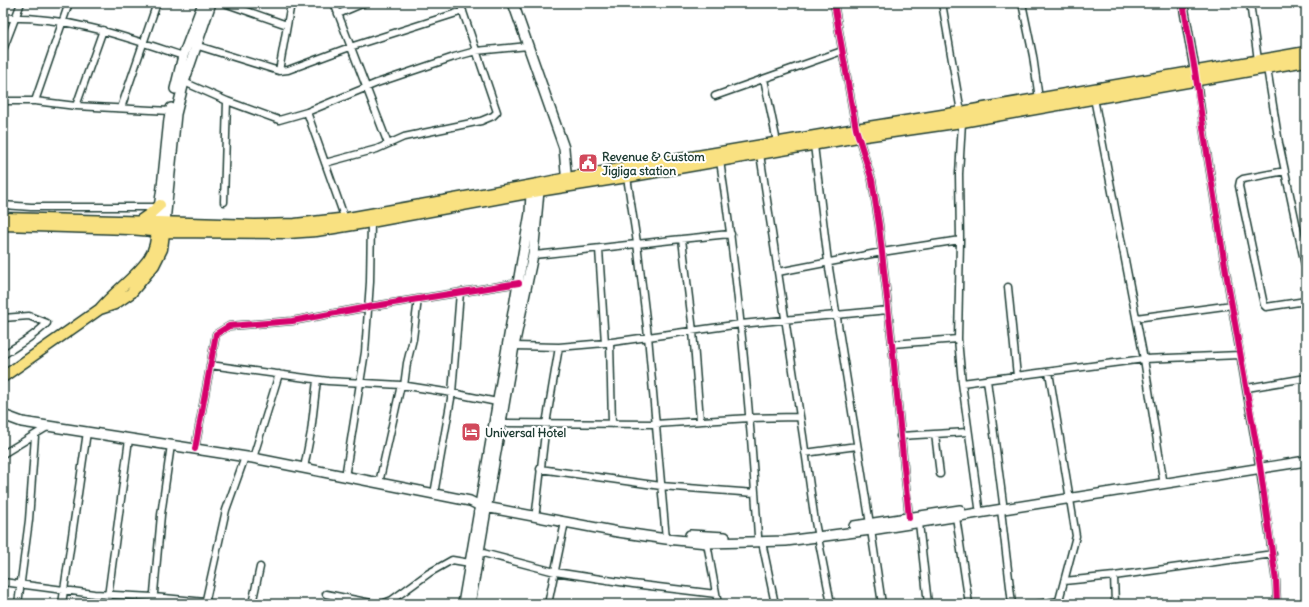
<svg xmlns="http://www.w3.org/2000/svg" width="1309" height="607" viewBox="0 0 1309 607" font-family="Delius,sans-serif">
	<rect width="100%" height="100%" fill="#fff"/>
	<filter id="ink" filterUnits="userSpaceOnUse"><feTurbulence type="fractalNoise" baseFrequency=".025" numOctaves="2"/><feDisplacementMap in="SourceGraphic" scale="8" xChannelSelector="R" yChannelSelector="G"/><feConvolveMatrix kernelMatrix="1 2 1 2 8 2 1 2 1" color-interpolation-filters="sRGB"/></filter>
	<g filter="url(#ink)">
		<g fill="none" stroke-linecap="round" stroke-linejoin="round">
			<g stroke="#1f3d34" stroke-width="9">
				<path id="minor" d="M224 3 287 25
					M334 3 388 144
					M834 3 856 129 872 180 879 225 892 344 909 518
					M942 3 961 112
					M1022 3 1033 56 1039 99
					M1250 3 1258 60
					M338 14 364 3
					M3 18C67 16 123 36 183 56
					M195 45 279 71 288 70 350 47 463 11
					M3 50 21 3
					M1267 68 1279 143 1306 270
					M279 71 291 3
					M764 79 777 142
					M1197 80 1205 140 1226 272 1260 470 1276 581 1277 604
					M184 82 227 101 279 120 307 112 377 83 454 57 476 51 528 46
					M715 96 842 51
					M1094 98 1144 359 1163 479
					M3 101H35L76 106 170 111
					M35 101 69 3
					M76 106 103 30
					M121 108 157 3
					M307 112 345 219
					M962 122 959 174 960 240 958 339 962 383 979 507
					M814 145 828 262 870 524
					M760 154 803 436 815 522 831 604
					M720 161C739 285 750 411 758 536
					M325 163 377 149 404 137 481 121 493 116 497 112 460 3
					M1285 171 1243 179 1240 181 1239 186 1264 305 1266 307 1306 301
					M627 177 637 243 648 336 666 539
					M224 202 227 101
					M3 205 31 207H157
					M682 239 693 331 700 420
					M599 249 605 343
					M533 255C599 249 665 240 731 234
					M778 272 882 252 960 240
					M1008 287 1017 376
					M3 318 29 316 47 323C35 336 18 345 3 355
					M1136 318 1232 305
					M610 342 612 424
					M892 344 958 339
					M514 346 559 347 605 343 741 324 888 310
					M210 365 328 381 401 385 452 393 497 402
					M1049 372 1076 536 1058 604
					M987 380 1003 503
					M962 383 1144 359 1240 355
					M404 386 407 363 413 339 418 299
					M1247 388 1306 378
					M501 423 655 424 750 418 800 417
					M935 434 940 474
					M900 436 968 432
					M195 449 216 334 229 326 292 321 368 307 519 283
					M805 453 857 446
					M3 454 49 426
					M253 458 279 374
					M304 468 311 432 317 380
					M540 469 661 486 755 493
					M345 477 365 352 370 282 371 222
					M379 483 401 385
					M434 494 452 393 460 292
					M1001 510 1012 604
					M536 511 546 424 559 347
					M956 517 969 604
					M919 523 928 604
					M871 530 882 604
					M762 542 775 604
					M707 543 718 604
					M479 552 555 572 633 584 716 594
					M1114 576 1115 604
					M1064 581 1114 576 1273 554
					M3 582 94 594 154 597 205 602 212 604
					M326 594 376 604
					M18 604 29 520 35 436
					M62 604 87 432
					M107 604 129 439
					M153 604 161 515 171 445
					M205 604 226 510 245 457
					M252 604 260 567
					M382 604 392 600 429 573 452 560 470 563
					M548 604 565 522
					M1038 604 1059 601"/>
			</g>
			<g stroke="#1f3d34" stroke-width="11">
				<path id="tertiary" d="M1183 3 1196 77"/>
			</g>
			<g stroke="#1f3d34" stroke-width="12">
				<path id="secondary" d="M513 3 564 148 567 185
					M175 89 183 56 203 3
					M157 222 162 187 169 119 171 108
					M165 222 176 114 184 82 211 3
					M3 415 22 422 253 458 470 501 480 506 618 532 666 539 707 543 786 541 871 530 1306 461
					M854 526 960 510
					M690 535 725 537
					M463 604 530 213 531 193 530 186
					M470 604 514 346 533 255 539 191 538 185"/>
			</g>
			<g stroke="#1f3d34" stroke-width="13">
				<path id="trunk" d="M3 218 157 222 255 225 295 224 348 218 538 184 567 178 856 129 961 112 1306 52
					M138 222 151 213 160 205
					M3 225 129 229 165 232 288 233 316 231 371 222 539 191 627 177 858 137 962 122 1306 61
					M100 309 115 304 131 293 154 265 162 249 165 225
					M3 377 100 309C114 292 135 278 148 260 155 251 157 236 157 225"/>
			</g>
			<use href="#minor" stroke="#fff" stroke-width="6"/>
			<use href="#tertiary" stroke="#fff" stroke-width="8"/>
			<use href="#secondary" stroke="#fff" stroke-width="9"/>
			<use href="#trunk" stroke="#f9e181" stroke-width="10"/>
			<g stroke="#fff" stroke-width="8">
				<path id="cycleway" d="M834 3 856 129 872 180 879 225 892 344 909 518
					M1183 3 1195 71 1205 140 1226 272 1260 466 1276 581 1277 604
					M195 449 216 334 229 326 292 321 368 307 519 283"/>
			</g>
			<use href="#cycleway" stroke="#d6006c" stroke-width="6"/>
		</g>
	</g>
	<defs>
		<g id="civic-square" transform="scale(1)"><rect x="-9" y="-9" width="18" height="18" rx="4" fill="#d1495b" stroke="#fff"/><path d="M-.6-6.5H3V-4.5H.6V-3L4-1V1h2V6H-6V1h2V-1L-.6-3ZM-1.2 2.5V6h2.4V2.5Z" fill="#fff"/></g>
		<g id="hotel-square" transform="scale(1)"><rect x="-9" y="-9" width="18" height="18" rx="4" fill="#d1495b" stroke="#fff"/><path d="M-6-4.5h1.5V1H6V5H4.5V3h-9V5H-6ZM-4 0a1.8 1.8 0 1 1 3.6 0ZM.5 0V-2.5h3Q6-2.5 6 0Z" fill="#fff"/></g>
	</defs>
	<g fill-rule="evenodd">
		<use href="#civic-square" x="588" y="163"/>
		<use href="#hotel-square" x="471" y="432"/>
	</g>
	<g text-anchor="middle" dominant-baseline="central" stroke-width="4" stroke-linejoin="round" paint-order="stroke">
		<g font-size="12" font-weight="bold" fill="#1f3d34" stroke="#fff" text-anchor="start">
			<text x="602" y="156">Revenue &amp; Custom<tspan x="602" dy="14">Jigjiga station</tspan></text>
			<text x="485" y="432">Universal Hotel</text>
		</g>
	</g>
	<rect width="1309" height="607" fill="none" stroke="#fff" stroke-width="16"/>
	<rect x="8" y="8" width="1293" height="591" fill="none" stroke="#1f3d34" stroke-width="1.5" filter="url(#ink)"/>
</svg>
